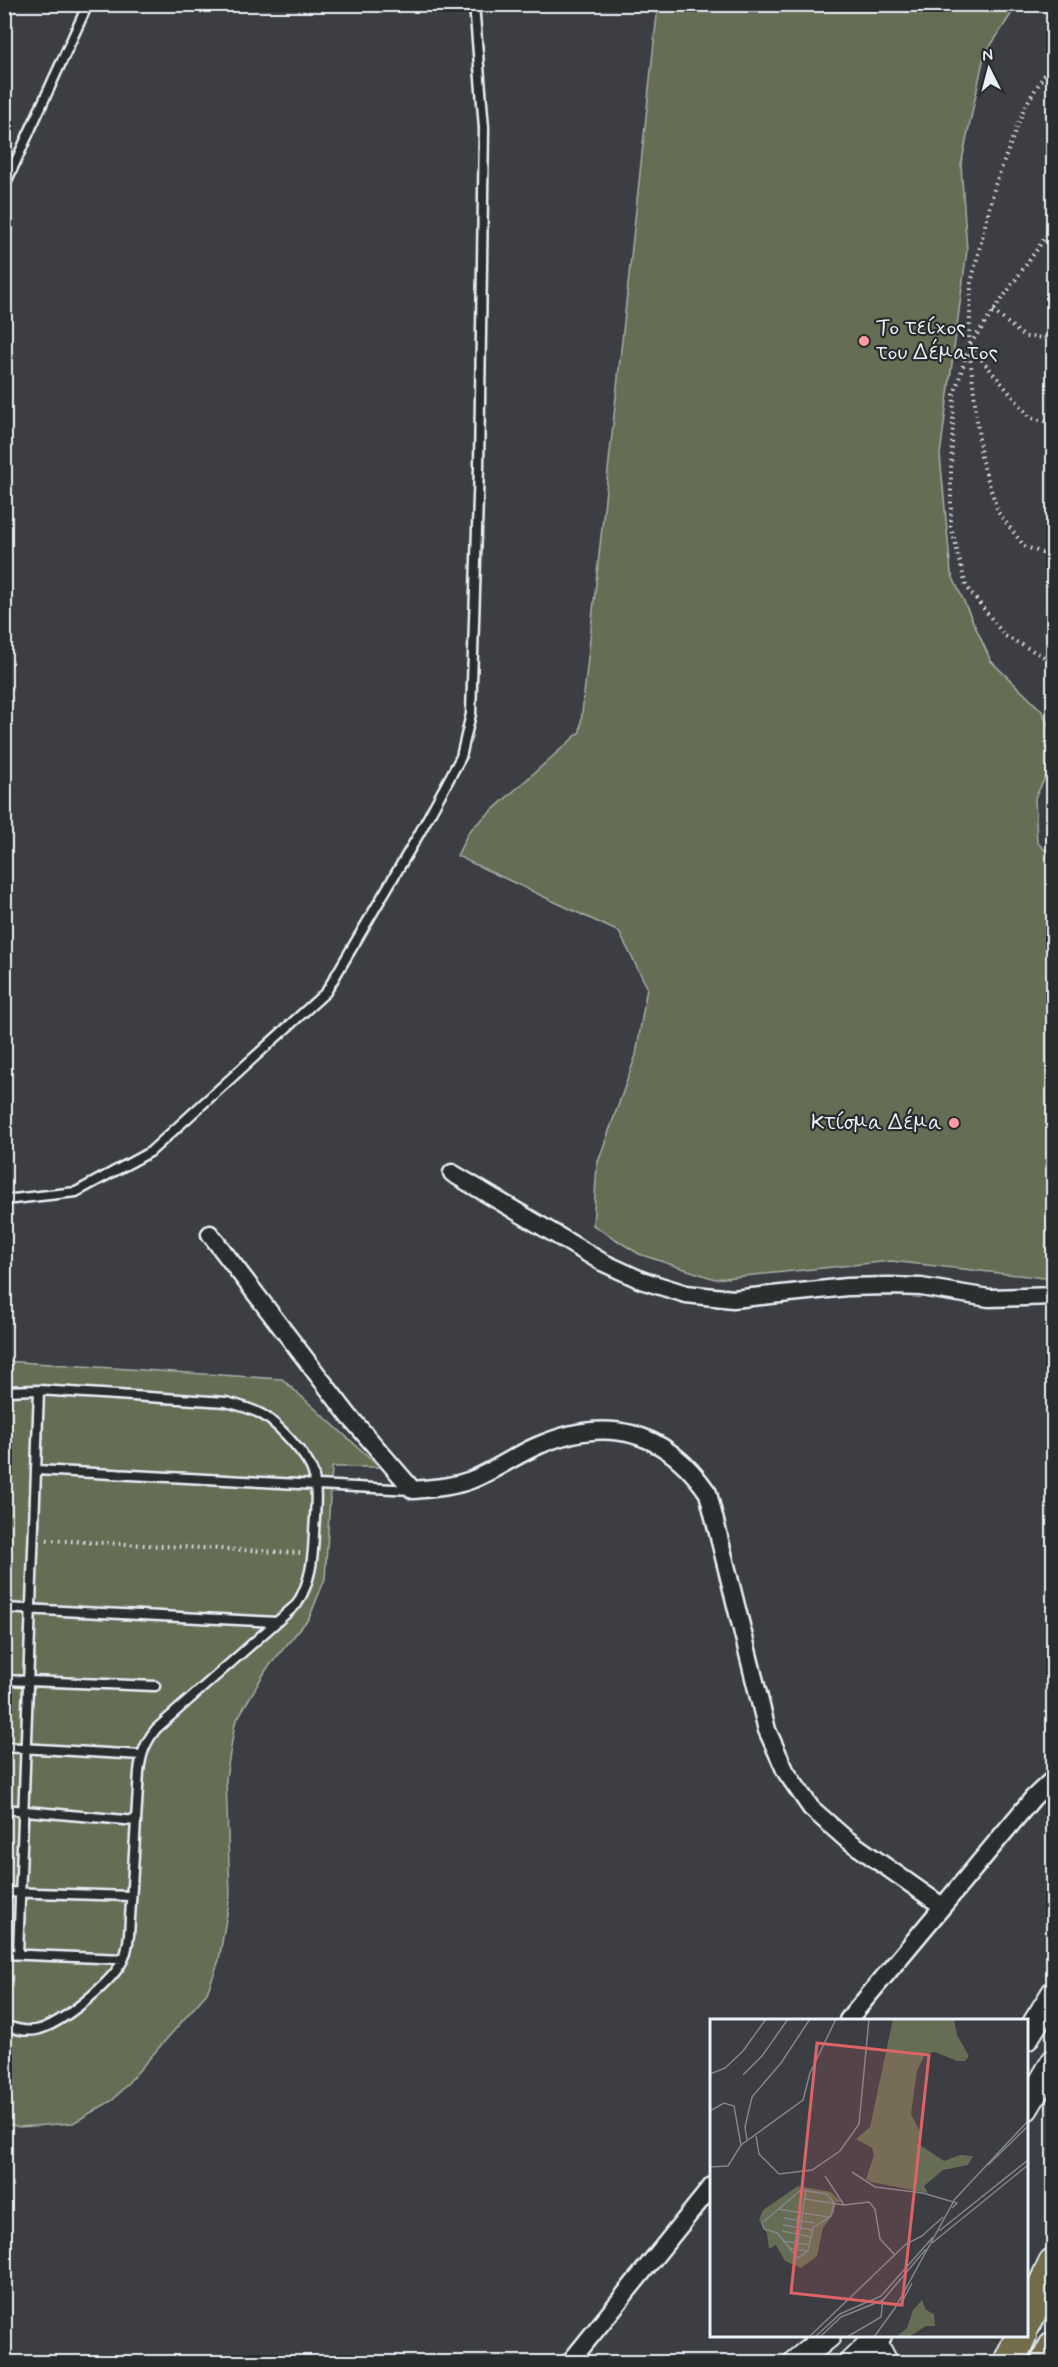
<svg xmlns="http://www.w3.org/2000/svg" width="1058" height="2367" viewBox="0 0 1058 2367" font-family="Mynerve,sans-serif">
	<rect width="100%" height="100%" fill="#3c3e43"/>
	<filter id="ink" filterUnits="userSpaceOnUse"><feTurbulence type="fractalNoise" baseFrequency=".0167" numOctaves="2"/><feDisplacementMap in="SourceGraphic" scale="12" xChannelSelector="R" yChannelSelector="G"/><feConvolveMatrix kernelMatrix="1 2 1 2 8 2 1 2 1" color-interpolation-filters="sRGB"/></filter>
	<g filter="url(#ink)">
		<path fill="#656e54" stroke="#a6b0a6" stroke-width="1.5" d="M658 5H1017L984 56 961 165 967 250 940 455 951 573 991 661 1042 711 1053 736V762L1035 798 1037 842 1054 859 1053 1279 891 1261 715 1279 639 1254 593 1225 597 1165 636 1055 647 987 619 932 457 856 469 831 580 732Z
			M4 1361 282 1379 380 1467H332L325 1579 309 1618 266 1670 235 1723 226 1778 230 1896 219 1960 207 1993 113 2100 73 2123 19 2127 4 2123Z"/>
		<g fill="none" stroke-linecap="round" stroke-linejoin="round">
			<g stroke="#e8f1f8" stroke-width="13">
				<path id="lane" d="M4 187 88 4
					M4 1200 76 1192 150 1152 326 992 419 834 461 757 471 714 479 467 484 128 474 4
					M4 1391 39 1390 226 1402C238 1405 250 1408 261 1414 276 1422 308 1456 313 1473 318 1491 315 1513 314 1533 313 1559 311 1581 297 1604L156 1729C145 1743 141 1754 139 1772L129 1935C128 1943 127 1951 124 1958 114 1981 61 2025 36 2030 25 2032 15 2029 4 2025
					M37 1470 412 1490
					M4 1608 277 1622
					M4 1680 155 1686
					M4 1747 141 1755
					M4 1809 136 1821
					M4 1892 131 1896
					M4 1954 123 1959
					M18 1954 39 1390"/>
			</g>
			<g stroke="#e8f1f8" stroke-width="21">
				<path id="street" d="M452 1173 602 1262 641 1280 686 1294 733 1299 847 1287 889 1286 921 1287 989 1298 1054 1296
					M210 1234 349 1416 413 1490C433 1488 452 1487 471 1480 494 1471 514 1456 537 1446 607 1415 665 1430 708 1493L767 1730 786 1772 811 1808 845 1838 942 1906
					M848 2020 1033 1798 1054 1778
					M570 2362 712 2186"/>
			</g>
			<g stroke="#e8f1f8" stroke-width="28">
				<path id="secondary" d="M1026 2038 1054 1993
					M1026 2108 1054 2061
					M871 2336 885 2362
					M796 2362 828 2336
					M852 2362 879 2336"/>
			</g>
			<g stroke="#e8f1f8" stroke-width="34">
				<path id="highway" d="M1026 2323 1054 2263
					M1009 2362 1021 2336
					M1046 2362 1054 2347"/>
			</g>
			<path stroke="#e8f1f8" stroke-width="4" stroke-dasharray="1.5 4.5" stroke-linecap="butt" d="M1054 59 1024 108 995 185 971 283 969 346 981 458 998 512 1024 546 1042 553 1054 547
				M1054 225 969 346 954 395 951 469V526L966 586 1005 636 1054 662
				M993 311 1025 337 1054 338
				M970 346 1031 418 1054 423
				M47 1540 300 1553"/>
			<use href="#lane" stroke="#2a2d2e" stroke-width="8"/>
			<use href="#street" stroke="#2a2d2e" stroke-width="16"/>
			<use href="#secondary" stroke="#2a2d2e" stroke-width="24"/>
			<use href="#highway" stroke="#726c4b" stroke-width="30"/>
		</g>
	</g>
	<g fill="#ff9aa2" stroke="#2a2d2e" stroke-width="2">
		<circle cx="864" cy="341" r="6"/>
		<circle cx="954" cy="1123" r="6"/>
	</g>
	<g text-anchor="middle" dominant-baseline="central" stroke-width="4.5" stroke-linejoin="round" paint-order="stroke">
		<g font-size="22" fill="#e8f1f8" stroke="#2a2d2e" text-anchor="start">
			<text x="876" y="328">Το τείχος<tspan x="876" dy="25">του Δέματος</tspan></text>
			<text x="942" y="1123" text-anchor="end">Κτίσμα Δέμα</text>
		</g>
	</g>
	<g transform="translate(710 2019)">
		<rect width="318" height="318" fill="#3c3e43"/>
		<path d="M183 0H244L247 16 259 37 255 42H247L225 33 215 35 207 52 201 95 211 115 207 124 234 142 250 136 263 137 258 146 233 151 214 167 218 174 161 163 156 160 164 136 162 129 146 120 160 108ZM88 167 121 173 131 183H126L124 194 113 209 107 237 91 249 75 242 66 226 59 230 57 214 49 201 53 191ZM212 281 216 291 224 295 225 307H216L199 318H186L197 309 203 291Z" fill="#656e54"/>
		<path fill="none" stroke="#81868b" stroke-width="1.5" d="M0 55 15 49 33 32 56 0M33 56 52 37 78 0M0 92 14 84 24 87 31 126M46 117 49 135 69 155 102 151 130 132 149 105 159 0M37 121 35 108 42 78 71 44 100 0M278 146 318 107M0 148 18 147 31 126 93 81 100 54 126 0M142 153 165 168 213 174 247 184 242 189M115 157 134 186M91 171 117 175 124 184 121 197 103 209 98 232 88 239 67 214 54 210 52 204ZM95 180 134 186 159 183 165 190 170 220 185 236M68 190 118 198M74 199 105 204M73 206 102 211M72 212 101 218M229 212 318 141M73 222 100 226M222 224 318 146M79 229 98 232M87 231 96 171M191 285 202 264M99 318 196 225 212 217 233 198M105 318 130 295 171 277 223 218M110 318 131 298 173 281 216 230M137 318 171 298 173 280M164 318 185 289 245 180 318 102"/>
		<path fill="#db6466" fill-opacity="0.15" stroke="#db6466" stroke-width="3" d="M107 24 219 36 192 286 81 274Z"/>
		<rect width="318" height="318" fill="none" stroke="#e8f1f8" stroke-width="3"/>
	</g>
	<rect width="1058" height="2367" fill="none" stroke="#2a2d2e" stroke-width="24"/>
	<rect x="12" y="12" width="1034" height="2343" fill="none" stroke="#e8f1f8" stroke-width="2" filter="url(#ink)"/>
	<g transform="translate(989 69) rotate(354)" stroke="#2a2d2e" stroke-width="4.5" paint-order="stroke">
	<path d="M0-4.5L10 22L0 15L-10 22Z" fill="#e8f1f8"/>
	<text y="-9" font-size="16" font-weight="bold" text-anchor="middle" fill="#e8f1f8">N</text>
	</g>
</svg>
